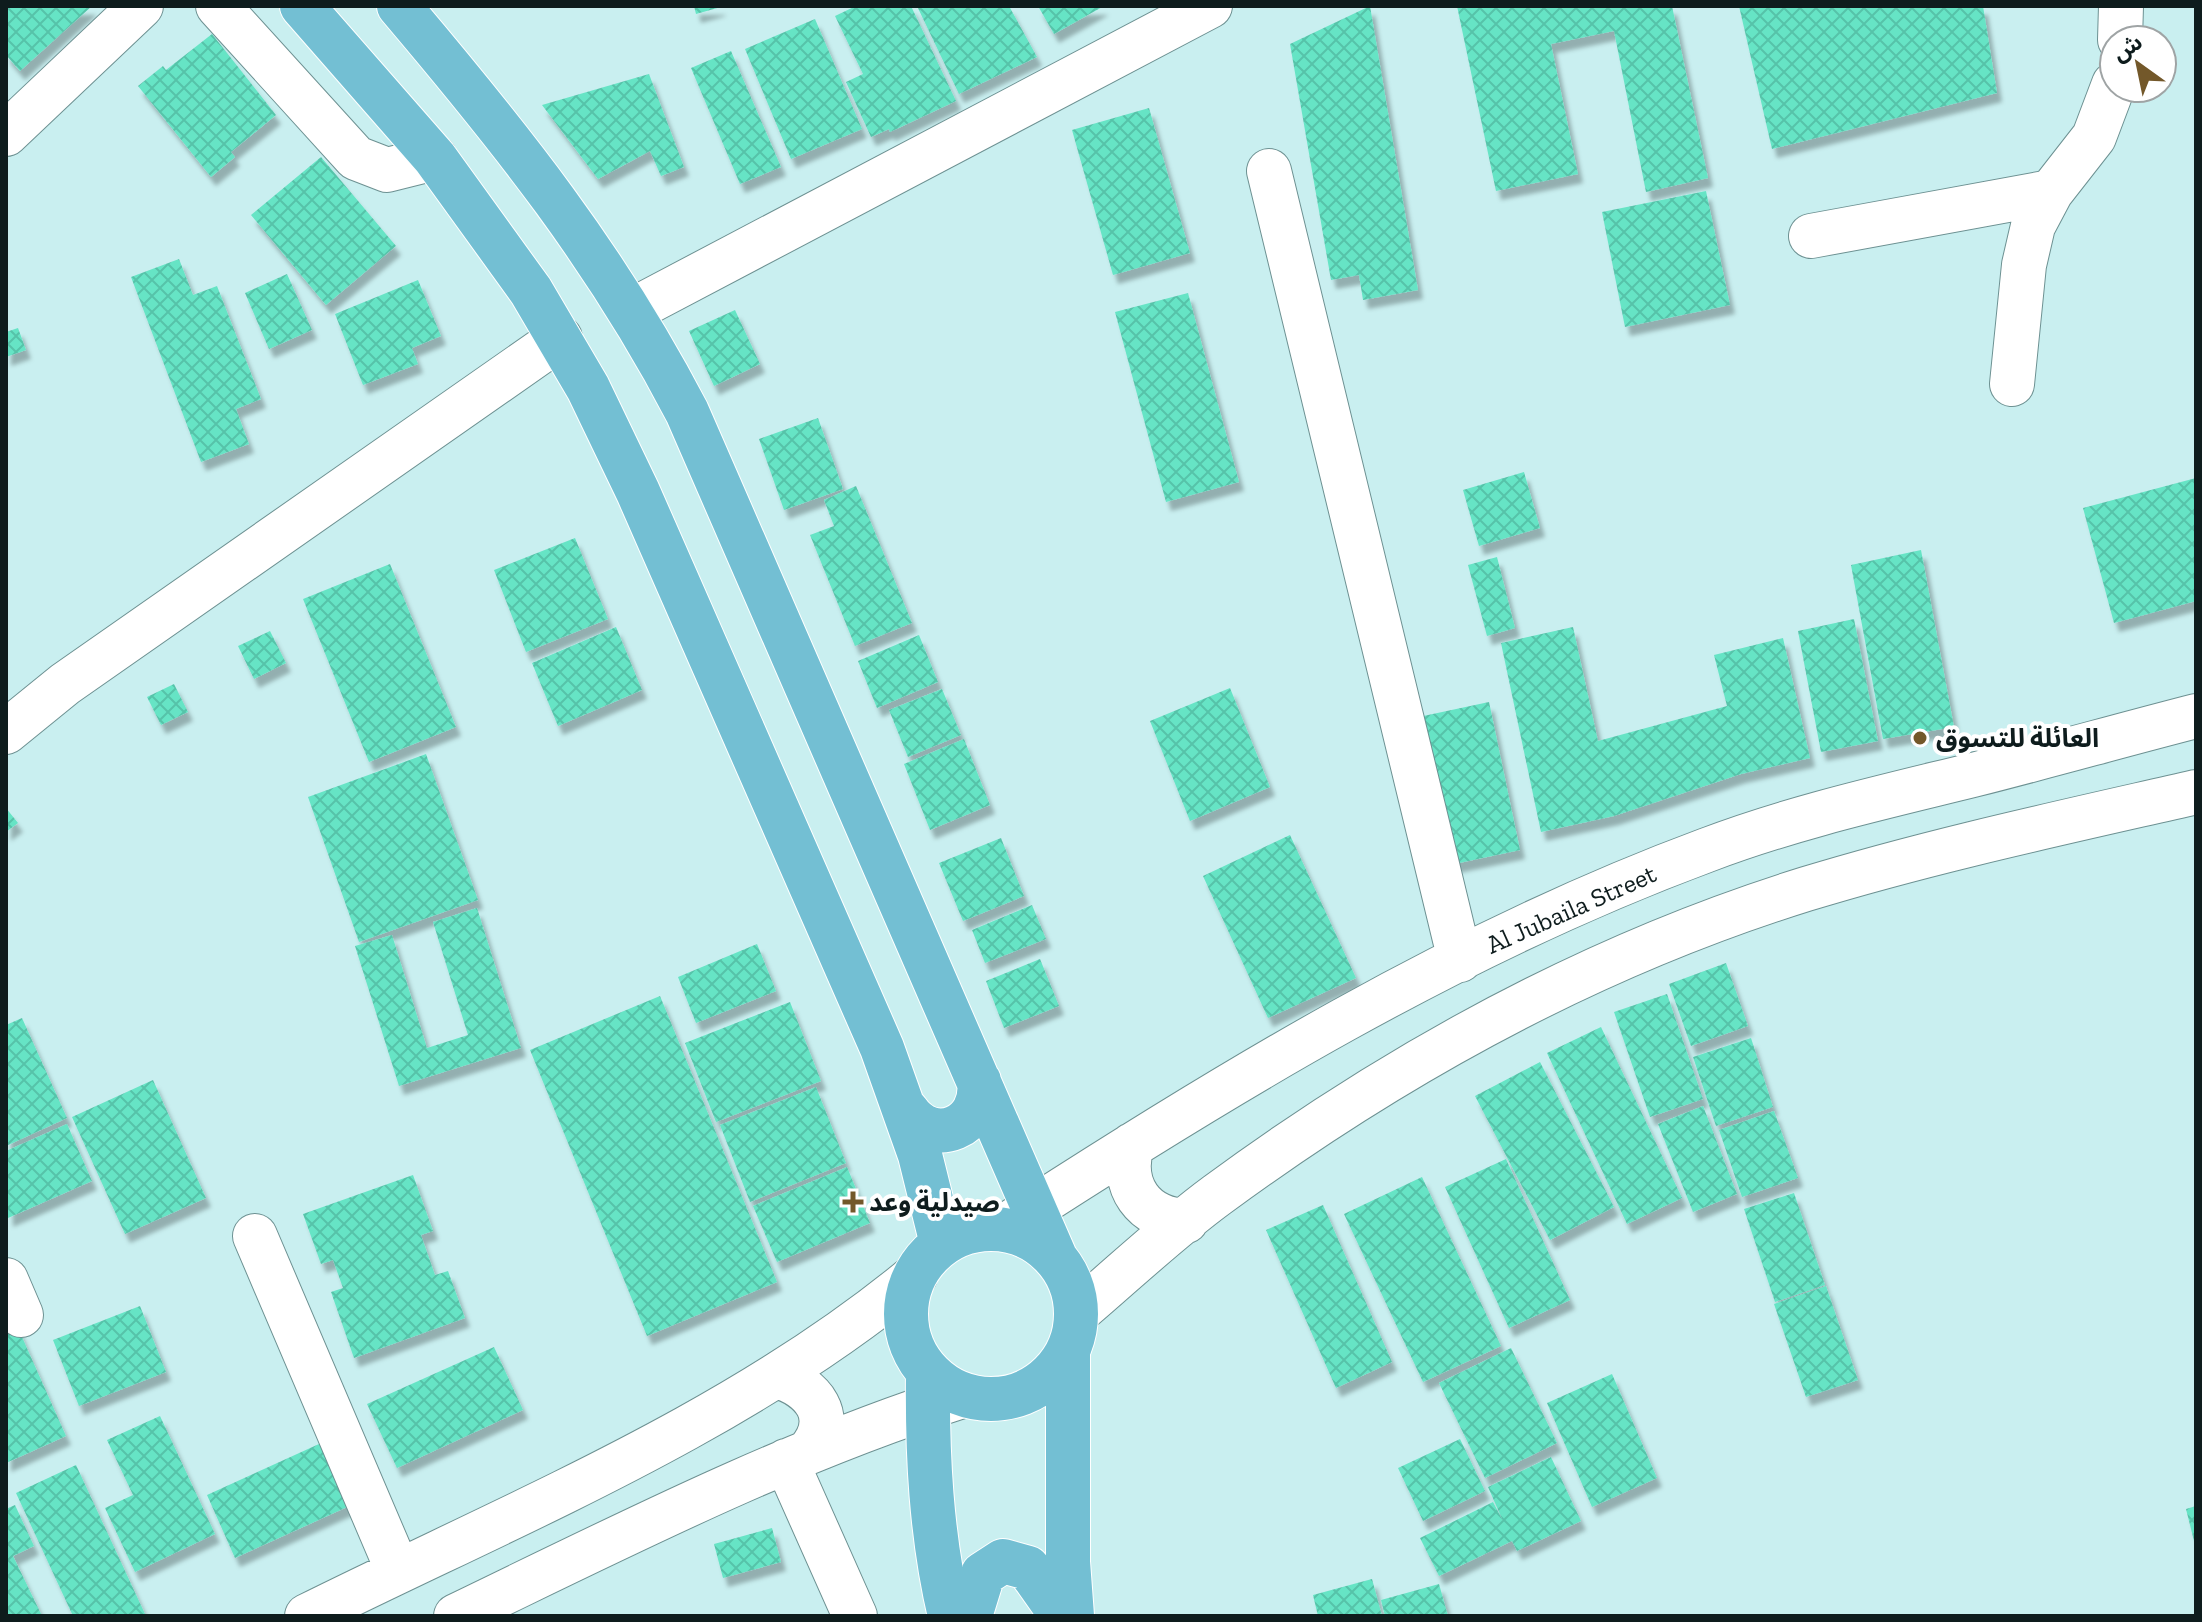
<svg xmlns="http://www.w3.org/2000/svg" width="2202" height="1622" viewBox="0 0 2202 1622" font-family="'Zilla Slab','Noto Sans Arabic',serif">
	<defs>
		<pattern id="building-cross-hatch" width="8" height="8" patternUnits="userSpaceOnUse" patternTransform="scale(2)"><rect width="8" height="8" fill="#66e4c5"/><path d="M0 0l8 8M0 8l8-8" fill="none" stroke="#57c3a9"/></pattern>
		<filter id="shadow"><feDropShadow dx="5" dy="9" stdDeviation="2" flood-color="#0004"/></filter>
	</defs>
	<rect width="100%" height="100%" fill="#c9eff0"/>
	<path fill="url(#building-cross-hatch)" filter="url(#shadow)" d="M6 6H92L20 71 6 55Z
		M694 6H721V7L696 14Z
		M856 6H911L956 101 890 132 889 129 871 137 846 82 863 74 835 16Z
		M917 6H1009L1037 57 959 94Z
		M1038 6H1104L1054 34Z
		M1370 6 1418 290 1363 300 1359 275 1331 280 1290 44Z
		M1457 6H1672L1708 178 1646 192 1614 31 1551 44 1578 174 1496 191Z
		M1739 6H1983L1997 93 1772 149Z
		M815 19 862 129 791 159 745 49Z
		M212 34 276 115 231 152 235 157 211 177 138 86 163 66 166 70Z
		M731 51 781 167 740 184 691 68Z
		M649 74 684 167 661 176 650 151 598 179 542 105Z
		M1149 108 1190 253 1113 275 1072 130Z
		M321 157 396 246 326 305 251 215Z
		M1706 191 1730 305 1625 327 1602 212Z
		M179 259 193 295 217 286 261 399 236 409 249 444 201 462 131 277Z
		M287 274 312 330 269 349 245 293Z
		M418 280 441 336 412 348 418 364 363 385 335 314Z
		M1188 293 1239 482 1166 502 1115 312Z
		M735 310 760 364 714 386 689 331Z
		M18 328 26 350 6 357V332Z
		M818 418 843 489 784 510 759 439Z
		M1524 472 1540 528 1479 546 1463 490Z
		M2196 478V601L2114 623 2083 508Z
		M856 486 912 623 855 646 810 535 834 526 824 500Z
		M575 538 608 619 526 652 494 570Z
		M1921 550 1954 727 1883 739 1851 565Z
		M1497 557 1515 628 1487 636 1468 565Z
		M390 564 456 727 369 762 303 599Z
		M1854 619 1878 741 1821 752 1798 631Z
		M616 627 642 690 558 726 532 663Z
		M1573 627 1598 741 1727 706 1714 655 1783 638 1810 758 1741 774 1614 816 1541 832 1501 643Z
		M270 631 286 663 254 679 238 646Z
		M919 635 938 682 877 708 858 661Z
		M174 684 188 712 161 725 147 697Z
		M1230 688 1270 787 1190 821 1150 721Z
		M942 689 961 735 908 757 889 710Z
		M1489 702 1520 850 1445 866 1414 718Z
		M964 739 990 805 930 830 904 764Z
		M426 754 478 900 359 942 308 797Z
		M6 808 18 823 6 832Z
		M1290 835 1356 978 1268 1018 1203 876Z
		M1001 838 1024 896 963 921 939 863Z
		M1032 905 1046 939 985 963 972 930Z
		M477 908 521 1048 399 1086 355 946 392 935 427 1048 468 1035 433 922Z
		M757 944 776 991 696 1023 678 977Z
		M1040 959 1059 1006 1004 1028 986 981Z
		M1726 963 1748 1026 1691 1046 1669 984Z
		M1667 994 1703 1099 1650 1117 1614 1012Z
		M660 996 777 1282 647 1336 530 1050Z
		M790 1002 821 1081 716 1122 685 1043Z
		M22 1018 67 1118 6 1146V1025Z
		M1601 1027 1682 1198 1627 1224 1547 1053Z
		M1751 1038 1773 1107 1716 1126 1693 1057Z
		M1540 1062 1614 1207 1550 1240 1475 1096Z
		M153 1080 206 1198 125 1234 72 1117Z
		M816 1087 846 1163 750 1202 720 1125Z
		M1703 1106 1737 1194 1693 1212 1658 1124Z
		M1774 1111 1798 1178 1742 1197 1719 1130Z
		M67 1124 92 1181 8 1218 6 1151Z
		M1506 1159 1570 1300 1509 1328 1445 1187Z
		M847 1167 870 1223 777 1262 753 1206Z
		M413 1175 433 1231 421 1235 435 1275 448 1271 465 1318 354 1358 331 1292 343 1288 333 1260 321 1264 303 1214Z
		M1422 1177 1501 1346 1423 1382 1344 1214Z
		M1794 1193 1825 1285 1775 1302 1744 1209Z
		M1323 1205 1392 1362 1336 1388 1266 1230Z
		M1826 1286 1858 1380 1806 1397 1774 1304Z
		M6 1301 66 1436 6 1463Z
		M140 1306 166 1372 79 1406 53 1340Z
		M494 1347 523 1410 397 1468 367 1404Z
		M1511 1348 1557 1443 1485 1478 1439 1383Z
		M1612 1374 1657 1478 1592 1507 1547 1403Z
		M160 1416 215 1534 135 1572 105 1508 133 1495 107 1440Z
		M330 1439 358 1502 235 1558 207 1495Z
		M1460 1439 1485 1491 1423 1521 1398 1468Z
		M1551 1457 1581 1521 1517 1551 1512 1541 1439 1576 1420 1538 1493 1502 1503 1521 1488 1487Z
		M76 1465 145 1614 141 1616H73L16 1493Z
		M15 1505 34 1546 13 1556 42 1616H6V1509Z
		M2196 1506V1545H2195L2186 1509Z
		M772 1528 781 1562 723 1578 714 1544Z
		M1372 1579 1382 1616H1318L1313 1595Z
		M1439 1584 1448 1616H1385L1381 1600Z"/>
	<g fill="none" stroke-linecap="round" stroke-linejoin="round">
		<g stroke="#6d9192" stroke-width="46">
			<path id="minor" d="M218 6 356 158 387 170 435 158
				M2120 40 2121 6
				M6 134 141 6
				M1269 171 1460 960
				M1811 236 2051 192
				M631 311 1210 6
				M2012 384 2024 265 2033 226 2051 192 2094 137 2114 84
				M6 732 65 684 560 338
				M1132 1145C1120 1186 1143 1219 1186 1221
				M1001 1229C1224 1084 1456 943 1707 850 1794 817 1884 797 1973 775 2048 756 2122 735 2196 716
				M255 1236 398 1571
				M6 1280 21 1315
				M1077 1313C1123 1274 1168 1231 1217 1195 1395 1064 1594 955 1806 889 1934 850 2065 822 2196 792
				M777 1376C813 1387 838 1417 809 1451
				M786 1461 855 1616
				M307 1616C514 1513 736 1424 915 1276
				M456 1616C622 1536 786 1452 962 1396"/>
		</g>
		<g stroke="#fff" stroke-width="46">
			<path id="major" d="M302 6 435 158 531 291 588 388 638 492 882 1048 920 1155 942 1244
				M399 6C510 137 607 258 687 412L1055 1257
				M907 1111C933 1149 985 1127 979 1081
				M906 1314a85 85 0 1 1 170 0a85 85 0 1 1-170 0Z
				M1068 1353V1562L1072 1616
				M928 1372C927 1454 931 1536 950 1616
				M970 1616 983 1574 1003 1561 1028 1568 1062 1616"/>
		</g>
		<use href="#minor" stroke="#fff" stroke-width="44"/>
		<use href="#major" stroke="#73bfd3" stroke-width="44"/>
	</g>
	<g fill="#73582a" stroke="#fff" stroke-width="3">
		<circle cx="1920" cy="738" r="8"/>
		<path d="M849 1190h8v8h8v8h-8v8h-8v-8h-8v-8h8z"/>
	</g>
	<g text-anchor="middle" dominant-baseline="central" stroke-width="8" stroke-linejoin="round" paint-order="stroke">
		<g font-size="26" font-weight="bold" fill="#0e1c1d" stroke="#fff" text-anchor="start">
			<text x="1936" y="738">العائلة للتسوق</text>
			<text x="869" y="1202">صيدلية وعد</text>
		</g>
		<g font-size="26" fill="#0e1c1d" stroke="#fff">
			<text transform="translate(1571 909) rotate(-24)">Al Jubaila Street</text>
		</g>
	</g>
	<rect width="2202" height="1622" fill="none" stroke="#0e1c1d" stroke-width="16"/>
	<g transform="translate(2138 64) rotate(327)"><circle r="38" fill="#ffffff" stroke="#9fa4a5" stroke-width="2"/>
	<path d="M0-6L14 30L0 20L-14 30Z" fill="#73582a"/>
	<text y="-12" font-size="22" font-weight="bold" text-anchor="middle" fill="#0e1c1d">ش</text>
	</g>
</svg>
